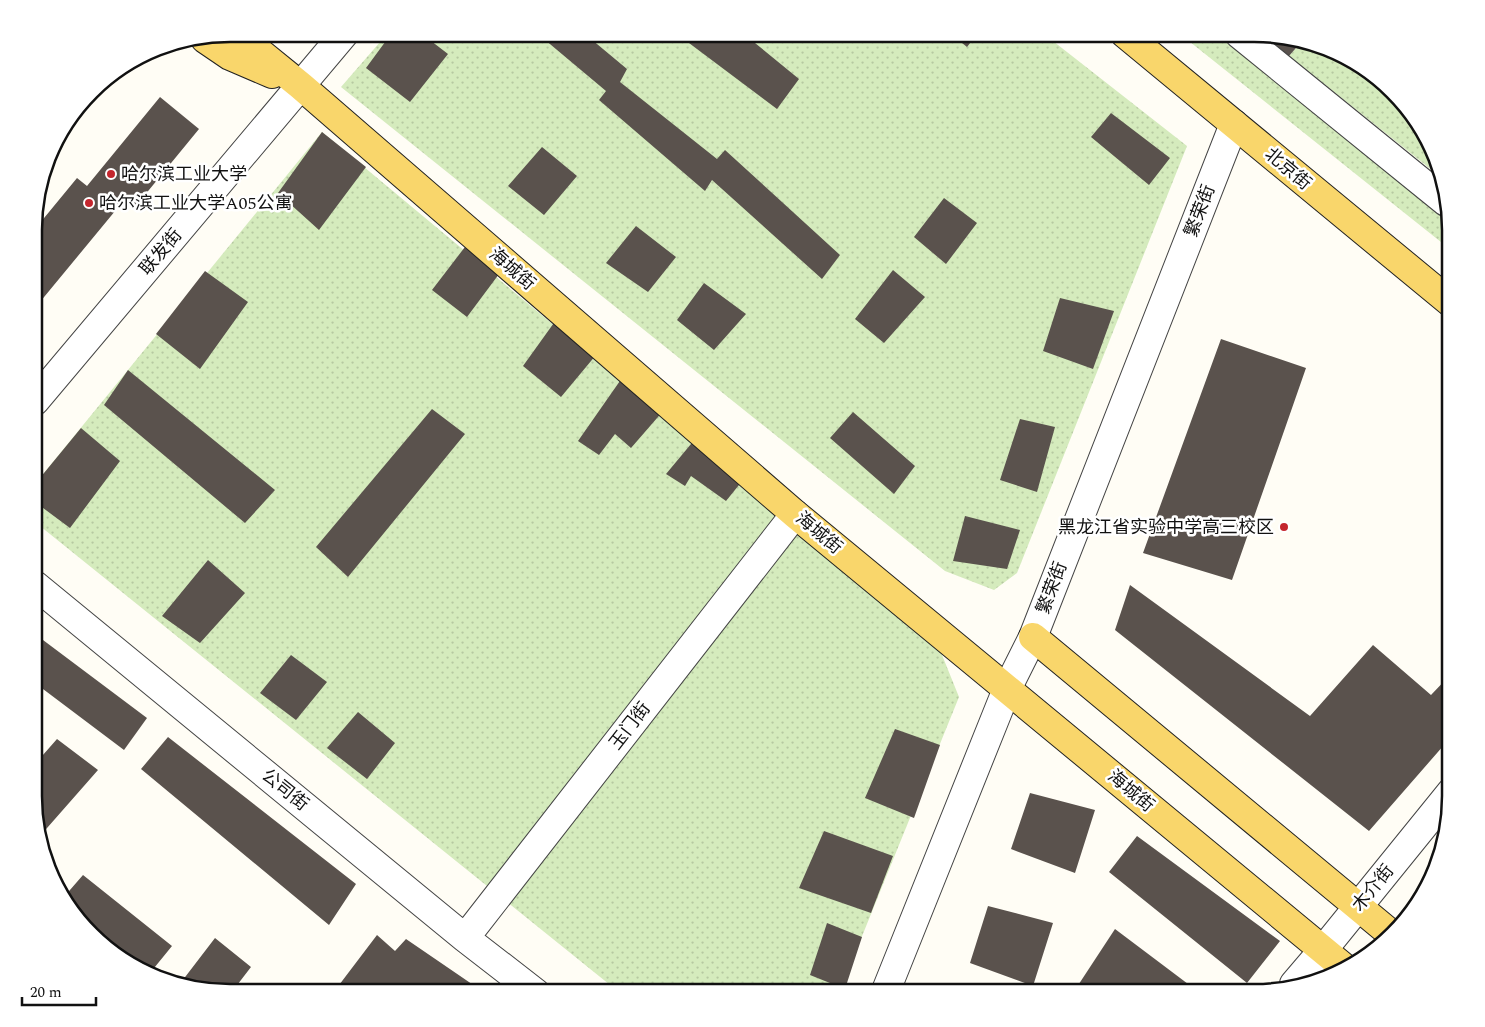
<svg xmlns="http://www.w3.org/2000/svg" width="1485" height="1027" viewBox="0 0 1485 1027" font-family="Spectral,'Noto Sans SC',serif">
	<defs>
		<pattern id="park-dots" width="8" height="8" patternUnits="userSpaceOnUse" patternTransform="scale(1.25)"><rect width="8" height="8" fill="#d5ebbd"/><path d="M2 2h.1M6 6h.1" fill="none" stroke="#b6c8a1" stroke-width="1.8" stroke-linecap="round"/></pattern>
	</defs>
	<rect width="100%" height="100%" fill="#fffdf5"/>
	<path fill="url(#park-dots)" d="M387 34H1044L1187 146 1017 573 994 590 945 571 341 87Z
		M1180 34H1216L1451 224V250Z
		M1302 41 1318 44 1374 74 1425 133 1438 175 1289 56Z
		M322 132 938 645 959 697 839 993H620L35 522V484Z"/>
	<path fill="#5a524d" d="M391 34H422L448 54 410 102 366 68Z
		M538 34H585L627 69 620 82 717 159 725 150 840 255 822 279 712 180 705 191 599 100 606 91Z
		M677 34H762L755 43 799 79 777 109Z
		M951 34H977L967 47Z
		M1262 34H1267L1302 41 1289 56Z
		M108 78 72 123 70 122 101 83Z
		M160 97 199 129 135 207 125 199 35 308V229L77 178 87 186Z
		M1111 113 1170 158 1149 185 1091 137Z
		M322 132 366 167 319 230 278 193Z
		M542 147 577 176 544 215 508 186Z
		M944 198 977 223 946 264 914 237Z
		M636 226 676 257 648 292 606 263Z
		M468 243 502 270 467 317 432 290Z
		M893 270 925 297 884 343 855 319Z
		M205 271 248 302 200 369 156 334Z
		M704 283 746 314 714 350 677 320Z
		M1060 298 1114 311 1093 369 1043 351Z
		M556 320 596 355 561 397 523 366Z
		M1221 339 1306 368 1232 580 1143 553Z
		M128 370 275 490 245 523 104 405Z
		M622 378 664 410 631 448 615 434 599 455 578 441Z
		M432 409 465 434 348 577 316 547Z
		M853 412 915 466 894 494 830 438Z
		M1020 419 1055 427 1037 492 1000 480Z
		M81 428 120 461 70 528 35 502V484Z
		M696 438 743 480 726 501 691 476 685 486 666 474Z
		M965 516 1020 530 1007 569 953 561Z
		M208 560 245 593 200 643 162 616Z
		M1130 585 1310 716 1373 645 1431 695 1451 674V737L1369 831 1115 630Z
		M35 634 147 718 124 750 35 683Z
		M291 655 327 682 296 720 260 693Z
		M358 712 395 743 367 779 327 748Z
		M895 729 940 745 914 818 865 798Z
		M168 737 356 884 329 925 141 769Z
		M57 739 98 770 40 836 35 822V764Z
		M1030 793 1095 810 1075 873 1011 849Z
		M824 831 893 856 871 913 799 888Z
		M1137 836 1280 941 1247 983 1109 872Z
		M83 875 172 946 150 973 111 953 63 898Z
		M988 906 1053 923 1033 986 970 963Z
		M827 923 862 937 845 989 810 975Z
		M1115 929 1200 993H1073Z
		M377 935 395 951 406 939 485 993H410L395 983 388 993H333Z
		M215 938 251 967 231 993H218L179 985Z"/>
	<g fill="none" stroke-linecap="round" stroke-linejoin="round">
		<g stroke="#444" stroke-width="30">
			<path id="minor" d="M1239 34 1446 202
				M35 401 344 34
				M35 585 465 938 536 993
				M465 938 795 514
				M1294 984 1323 950 1451 792
				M885 993 1007 689 1033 637 1234 124"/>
		</g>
		<g stroke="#222" stroke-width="30">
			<path id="major" d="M237 34 301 86 795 514 1346 969
				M1125 34 1451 303
				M205 39 230 56 272 74
				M1033 637 1390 933"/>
		</g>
		<use href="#minor" stroke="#fff" stroke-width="28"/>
		<use href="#major" stroke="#f9d66b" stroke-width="28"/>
	</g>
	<g fill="#c4262e" stroke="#fff" stroke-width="2">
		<circle cx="111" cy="174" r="5"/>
		<circle cx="89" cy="203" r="5"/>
		<circle cx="1284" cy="527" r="5"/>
	</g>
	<g text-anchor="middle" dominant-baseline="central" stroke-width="5" stroke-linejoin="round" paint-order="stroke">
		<g font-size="18" fill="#111" stroke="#fff">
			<text transform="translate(1288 169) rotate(40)">北京街</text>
			<text transform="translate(1200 211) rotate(-69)">繁荣街</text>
			<text transform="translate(161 252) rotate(-50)">联发街</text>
			<text transform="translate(512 269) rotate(41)">海城街</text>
			<text transform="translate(819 533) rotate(40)">海城街</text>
			<text transform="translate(1052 588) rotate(-69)">繁荣街</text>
			<text transform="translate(630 726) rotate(-52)">玉门街</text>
			<text transform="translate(285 790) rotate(39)">公司街</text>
			<text transform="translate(1131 791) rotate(40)">海城街</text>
			<text transform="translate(1373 888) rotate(-51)">木介街</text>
		</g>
		<g font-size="18" fill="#111" stroke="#fff" text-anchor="start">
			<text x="121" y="174">哈尔滨工业大学</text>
			<text x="99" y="203">哈尔滨工业大学A05公寓</text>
			<text x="1274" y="527" text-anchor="end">黑龙江省实验中学高三校区</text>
		</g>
	</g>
	<path d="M0 0H1485V1027H0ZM230 42H1254A188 188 0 0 1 1442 230V796A188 188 0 0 1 1254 984H230A188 188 0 0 1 42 796V230A188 188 0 0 1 230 42Z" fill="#fff" fill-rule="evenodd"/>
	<path fill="none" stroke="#111" stroke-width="2.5" d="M230 42H1254A188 188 0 0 1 1442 230V796A188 188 0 0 1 1254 984H230A188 188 0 0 1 42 796V230A188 188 0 0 1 230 42Z"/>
	<path d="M22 997v8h74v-8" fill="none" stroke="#111111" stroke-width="2.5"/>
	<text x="30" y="997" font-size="15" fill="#111111" stroke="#ffffff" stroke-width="4" paint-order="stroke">20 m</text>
</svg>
